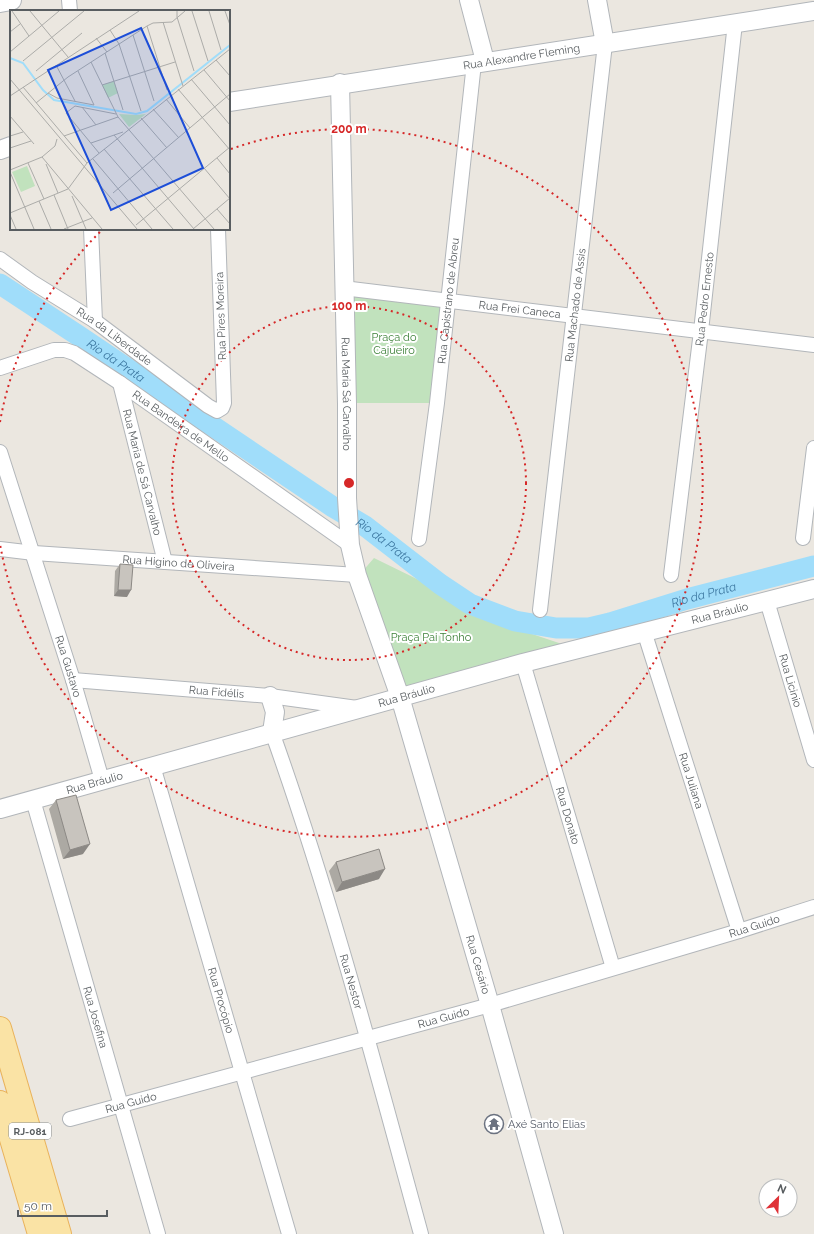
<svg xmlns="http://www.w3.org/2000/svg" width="814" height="1234" viewBox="0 0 814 1234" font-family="Raleway,sans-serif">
	<rect width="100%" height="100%" fill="#ebe7e0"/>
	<path fill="#c1e2bd" d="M346 290 447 301 435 403H348Z
		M374 558 423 582 466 607 499 623 571 647 402 688 361 573Z"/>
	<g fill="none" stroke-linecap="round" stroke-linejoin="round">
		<path stroke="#a0ddfa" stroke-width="21" id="s1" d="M0 284 79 336 333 507 365 526 440 584 470 604 515 621 556 628H589L610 623 687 599 814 566"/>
		<g stroke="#b2b6ba" stroke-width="16">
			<g id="minor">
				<path d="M69 0 70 11"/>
				<path d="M91 229 95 321"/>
				<path id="s2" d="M0 259 32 282 95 321 208 406 217 411 222 408 224 403 218 229"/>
				<path id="s3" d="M343 288 814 345"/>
				<path id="s4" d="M0 368 54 350H65L74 353 120 383 350 545"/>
				<path id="s5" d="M120 383 165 562"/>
				<path id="s6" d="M0 452 73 680 102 780"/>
				<path d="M803 538 814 448"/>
				<path id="s7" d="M419 539 437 403 474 63"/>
				<path id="s8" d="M0 549 34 553 357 575"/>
				<path id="s9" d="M671 575 701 331 735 23"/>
				<path id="s10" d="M767 601 814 760"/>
				<path id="s11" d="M540 610 605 44"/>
				<path id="s12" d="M644 631 739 931"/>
				<path id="s13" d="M523 663 613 968"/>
				<path id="s14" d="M73 680 270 696 357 708"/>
				<path id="s15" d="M272 732C331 897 375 1066 421 1234"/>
				<path id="s16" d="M153 766 289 1234"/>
				<path id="s17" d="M33 800 158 1234"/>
				<path id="s18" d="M70 1119 490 1005 739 931 814 907"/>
			</g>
		</g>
		<g stroke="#b2b6ba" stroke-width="20">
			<g id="tertiary">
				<path d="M469 0 485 61"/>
				<path d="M597 0 605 44"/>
				<path id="s19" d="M340 83 347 404V498L350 545 357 575 400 697 490 1005 554 1234"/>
				<path id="s20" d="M229 102 814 11"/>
				<path d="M0 150 11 146"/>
				<path d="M270 696 275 712 272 732"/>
				<path id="s21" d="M0 809 523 663 814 589"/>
			</g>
		</g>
		<g stroke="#b2b6ba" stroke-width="22">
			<path id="secondary" d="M0 2 11 0"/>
		</g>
		<g stroke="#e9b25b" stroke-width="24">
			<path id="primary" d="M0 1028 60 1234
				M0 1102 39 1234"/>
		</g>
		<use href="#minor" stroke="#fff" stroke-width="14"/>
		<use href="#tertiary" stroke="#fff" stroke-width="18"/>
		<use href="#secondary" stroke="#fff" stroke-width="20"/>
		<use href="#primary" stroke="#fae3a5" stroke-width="22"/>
	</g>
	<path fill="#aca9a3" d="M120 564 127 597 114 596 115 571Z
		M56 800 83 854 63 859 49 809Z
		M336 862 379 879 336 892 329 871Z"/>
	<path fill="#8c8985" d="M118 590H131L127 597 114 596Z
		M90 844 83 854 63 859 70 850Z
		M385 869 379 879 336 892 342 882Z"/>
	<path fill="#c8c4be" stroke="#8c8985" d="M120 564 133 565 131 590H118Z
		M76 795 90 844 70 850 56 800Z
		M379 849 385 869 342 882 336 862Z"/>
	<g fill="none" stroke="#d62828" stroke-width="2" stroke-dasharray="2 4">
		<circle cx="349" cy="483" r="177"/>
		<path d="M0 422A354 354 0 0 1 101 231M231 149A354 354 0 1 1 0 544"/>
	</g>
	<defs>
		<g id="temple-ring" transform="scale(1)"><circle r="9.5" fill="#fff" stroke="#6b7280" stroke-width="1.5"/><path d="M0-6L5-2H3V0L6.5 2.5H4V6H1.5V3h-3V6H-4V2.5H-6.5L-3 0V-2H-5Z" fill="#6b7280"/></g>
	</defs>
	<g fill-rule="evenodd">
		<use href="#temple-ring" x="494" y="1124"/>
	</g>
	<g text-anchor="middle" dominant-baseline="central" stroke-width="4" stroke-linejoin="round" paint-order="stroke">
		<rect fill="#fff" stroke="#8a8e90" stroke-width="1" x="9" y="1123" width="42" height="16" rx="3"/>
		<g font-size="10" font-weight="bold" fill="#585d60">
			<text x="30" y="1131">RJ-081</text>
		</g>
		<g font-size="11" fill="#585d60" stroke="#fff">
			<text stroke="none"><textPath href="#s20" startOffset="296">Rua Alexandre Fleming</textPath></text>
			<text stroke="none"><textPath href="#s9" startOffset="278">Rua Pedro Ernesto</textPath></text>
			<text stroke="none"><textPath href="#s7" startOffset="240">Rua Capistrano de Abreu</textPath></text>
			<text stroke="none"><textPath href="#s11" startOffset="307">Rua Machado de Assis</textPath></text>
			<text stroke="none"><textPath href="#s3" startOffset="178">Rua Frei Caneca</textPath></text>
			<text transform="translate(221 316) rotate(-92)">Rua Pires Moreira</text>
			<text stroke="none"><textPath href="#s2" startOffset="138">Rua da Liberdade</textPath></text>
			<text stroke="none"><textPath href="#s19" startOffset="311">Rua Maria Sá Carvalho</textPath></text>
			<text stroke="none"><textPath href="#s4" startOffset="207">Rua Bandeira de Mello</textPath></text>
			<text stroke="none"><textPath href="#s5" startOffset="92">Rua Maria de Sá Carvalho</textPath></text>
			<text stroke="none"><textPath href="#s8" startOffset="179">Rua Higino de Oliveira</textPath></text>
			<text stroke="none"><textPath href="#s21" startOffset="746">Rua Bráulio</textPath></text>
			<text stroke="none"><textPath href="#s6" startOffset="225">Rua Gustavo</textPath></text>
			<text stroke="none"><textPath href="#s10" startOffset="83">Rua Licinio</textPath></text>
			<text stroke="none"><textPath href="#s14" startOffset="144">Rua Fidélis</textPath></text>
			<text stroke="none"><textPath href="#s21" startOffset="422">Rua Bráulio</textPath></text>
			<text stroke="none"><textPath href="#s12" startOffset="157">Rua Juliana</textPath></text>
			<text stroke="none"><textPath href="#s21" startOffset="98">Rua Bráulio</textPath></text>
			<text stroke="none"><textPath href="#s13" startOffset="159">Rua Donato</textPath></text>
			<text stroke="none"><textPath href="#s18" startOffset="711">Rua Guido</textPath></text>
			<text stroke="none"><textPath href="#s19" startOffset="901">Rua Cesário</textPath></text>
			<text stroke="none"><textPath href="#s15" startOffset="262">Rua Nestor</textPath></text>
			<text stroke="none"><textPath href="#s16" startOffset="244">Rua Procópio</textPath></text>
			<text stroke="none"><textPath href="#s17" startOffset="226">Rua Josefina</textPath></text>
			<text stroke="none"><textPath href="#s18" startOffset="387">Rua Guido</textPath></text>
			<text stroke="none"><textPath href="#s18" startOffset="63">Rua Guido</textPath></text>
		</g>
		<g font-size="11" fill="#3c8038" stroke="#fff">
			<text x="394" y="337">Praça do<tspan x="394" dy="13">Cajueiro</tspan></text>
			<text x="431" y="637">Praça Pai Tonho</text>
		</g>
		<g font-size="11" fill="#5b616d" stroke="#fff" text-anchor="start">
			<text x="508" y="1124">Axé Santo Elias</text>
		</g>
		<g font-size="12" font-style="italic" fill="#3e79a2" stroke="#fff">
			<text stroke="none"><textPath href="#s1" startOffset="139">Rio da Prata</textPath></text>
			<text stroke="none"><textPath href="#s1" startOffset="462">Rio da Prata</textPath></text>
			<text stroke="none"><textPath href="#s1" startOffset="811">Rio da Prata</textPath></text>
		</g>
	</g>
	<g transform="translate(10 10)">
		<rect width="220" height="220" fill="#ebe7e0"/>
		<path d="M104 71 108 83 98 88 92 75ZM109 104 126 105 136 104 119 117ZM17 156 25 176 11 182 2 162Z" fill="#c1e2bd"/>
		<path fill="none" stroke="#a0ddfa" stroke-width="2" d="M0 48 13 53 33 80 44 90 126 104 137 101 220 35"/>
		<path fill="none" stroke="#acaca9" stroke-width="1" d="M2 1 19 26M20 1 58 47M167 1V7L184 61M182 1 198 51M199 1 211 40M215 1 220 15M153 12 173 76M137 16 157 80M100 20 109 34 131 101M0 22 10 14M123 25 144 91M86 28 97 42M0 42 49 1M95 43 113 100M206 50 220 66M13 51 74 1M81 52 108 107 204 219M46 55 65 91M194 60 220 91M26 61 72 23M0 69 127 219M181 69 220 115M92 75 165 52M13 77 77 153M168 79 220 140M38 83 47 88 84 95 68 61M0 86 129 1M156 89 180 118M26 93 58 67 137 16 143 13 162 12 175 1M72 97 86 115M143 99 169 128M0 106 24 134M131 108 157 138M104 125 184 219M0 126 13 122M54 126 108 107M81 133 113 122M0 138 21 131M94 139 163 219M89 143 56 103 65 96 106 104M32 147 92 219M207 148 220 164M83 149 142 219M18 153 34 189M36 154 48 183M194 158 220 189M0 160 32 147 45 136 47 129M0 162 24 219M103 183 220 84M44 185 58 219M62 186 76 219M29 191 41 219M207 199 220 214M0 203 58 179 77 153 220 39M0 205 6 219M126 215 220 137M54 219 82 208M183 219 220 188"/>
		<path fill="#1d4ed8" fill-opacity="0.15" stroke="#1d4ed8" stroke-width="2" d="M131 18 193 158 101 200 38 60Z"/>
		<rect width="220" height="220" fill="none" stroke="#585d60" stroke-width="2"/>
	</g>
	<circle cx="349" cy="483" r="6" fill="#d62828" stroke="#fff" stroke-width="2"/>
	<g font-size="12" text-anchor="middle" font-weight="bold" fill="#d62828" stroke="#fff" stroke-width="4" stroke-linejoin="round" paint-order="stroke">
		<text x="349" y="133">200 m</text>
		<text x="349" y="310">100 m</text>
	</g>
	<g transform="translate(778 1198) rotate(24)"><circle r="19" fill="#ffffff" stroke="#bcbebf"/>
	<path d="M0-3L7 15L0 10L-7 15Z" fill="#df3237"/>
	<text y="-6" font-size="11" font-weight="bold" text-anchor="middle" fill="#585d60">N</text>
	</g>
	<path d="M18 1210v6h89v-6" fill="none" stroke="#585d60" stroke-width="2"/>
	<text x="24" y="1210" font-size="12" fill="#585d60" stroke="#ffffff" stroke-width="3" paint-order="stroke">50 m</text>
</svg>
